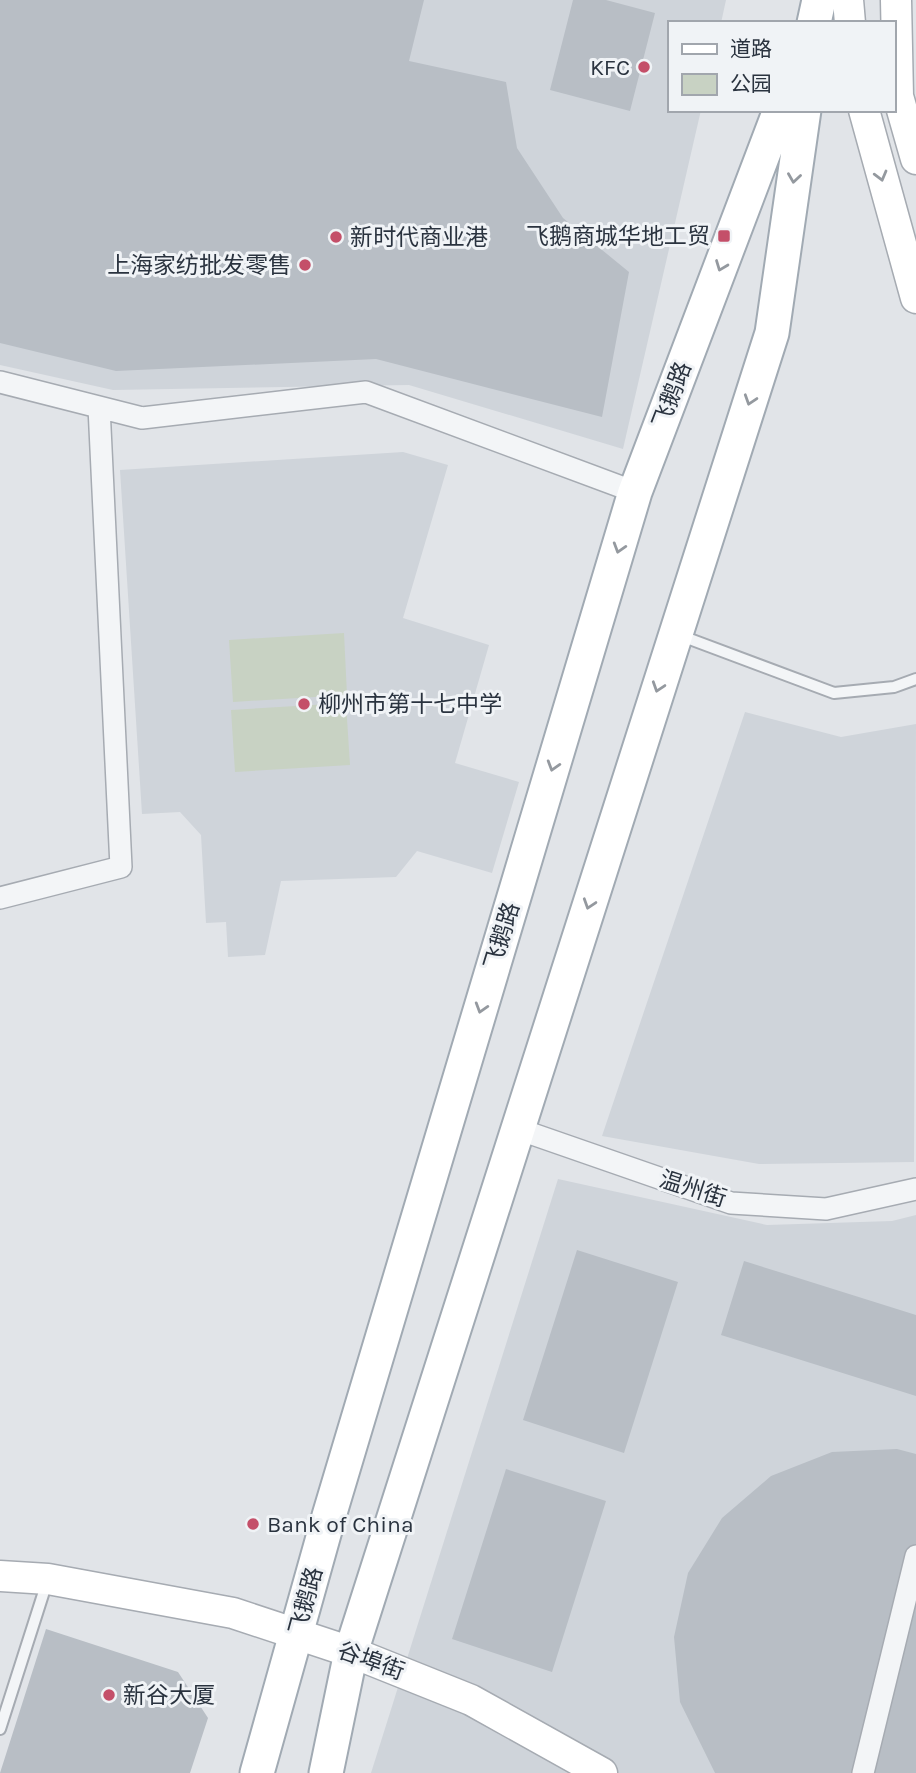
<svg xmlns="http://www.w3.org/2000/svg" width="916" height="1773" viewBox="0 0 916 1773" font-family="Karla,'Noto Sans SC',sans-serif">
	<rect width="100%" height="100%" fill="#e1e4e8"/>
	<path fill="#cfd4da" d="M0 0H726L721 23H669V110H701L623 449 409 385 113 390 0 365Z
		M403 452 448 465 403 618 489 645 455 763 519 782 492 873 417 851 396 877 281 881 265 955 228 957 226 922 206 923 201 835 180 812 142 814 120 470Z
		M745 712 841 737 916 724 914 1162 759 1164 602 1136Z
		M558 1179 767 1225 892 1221 916 1215V1773H371Z"/>
	<path fill="#c8d2c3" d="M344 633 347 695 233 702 229 640Z
		M346 703 350 765 235 772 231 710Z"/>
	<path fill="#b8bec5" d="M0 0H424L409 61 506 82 517 148 563 218 629 272 602 417 376 359 116 371 0 343Z
		M573 0H606L655 13 630 111 550 90Z
		M577 1250 678 1282 624 1453 523 1420Z
		M744 1261 916 1315V1396L721 1335Z
		M897 1449 916 1454V1773H715L680 1702 674 1637 688 1573 722 1518 771 1476 832 1452Z
		M506 1469 606 1501 552 1672 452 1639Z
		M46 1629 178 1672 208 1718 190 1773H0Z"/>
	<g fill="none" stroke-linecap="round" stroke-linejoin="round">
		<g stroke="#a6abb2" stroke-width="14">
			<path id="lane" d="M679 635 834 693 894 687 916 679
				M0 1729 47 1582"/>
		</g>
		<g stroke="#a6abb2" stroke-width="24">
			<path id="street" d="M0 382 142 418 366 392 635 492
				M0 898 121 867 99 407
				M518 1129 731 1203 826 1209 916 1189
				M863 1773 916 1556"/>
		</g>
		<g stroke="#a6abb2" stroke-width="33">
			<path id="secondary" d="M848 0 850 23
				M896 0 898 96 916 159
				M864 110 916 298
				M0 1576 48 1579 233 1613 351 1652 471 1700 602 1773"/>
		</g>
		<g stroke="#a1aab3" stroke-width="37">
			<path id="primary" d="M814 23 819 0
				M257 1773 329 1516 635 492 780 110
				M326 1773 351 1652 772 333 804 110"/>
		</g>
		<use href="#lane" stroke="#f3f5f7" stroke-width="10"/>
		<use href="#street" stroke="#f3f5f7" stroke-width="21"/>
		<use href="#secondary" stroke="#fff" stroke-width="30"/>
		<use href="#primary" stroke="#fff" stroke-width="33"/>
	</g>
	<defs><path id="oneway-chevron" d="M-2-3.5L2.5 0L-2 3.5" fill="none" stroke-width="1.6" stroke-linecap="round" stroke-linejoin="round" transform="scale(1.75)"/></defs>
	<g stroke="#94999f">
		<use href="#oneway-chevron" transform="translate(881 176) rotate(75)"/>
		<use href="#oneway-chevron" transform="translate(794 178) rotate(98)"/>
		<use href="#oneway-chevron" transform="translate(721 266) rotate(111)"/>
		<use href="#oneway-chevron" transform="translate(750 400) rotate(108)"/>
		<use href="#oneway-chevron" transform="translate(619 548) rotate(107)"/>
		<use href="#oneway-chevron" transform="translate(658 687) rotate(108)"/>
		<use href="#oneway-chevron" transform="translate(553 766) rotate(107)"/>
		<use href="#oneway-chevron" transform="translate(589 904) rotate(108)"/>
		<use href="#oneway-chevron" transform="translate(481 1008) rotate(107)"/>
	</g>
	<g fill="#c44f69" stroke="#f0f3f6" stroke-width="2.5">
		<circle cx="644" cy="67" r="7"/>
		<rect x="717" y="229" width="14" height="14" rx="3.5"/>
		<circle cx="336" cy="237" r="7"/>
		<circle cx="305" cy="265" r="7"/>
		<circle cx="304" cy="704" r="7"/>
		<circle cx="253" cy="1524" r="7"/>
		<circle cx="109" cy="1695" r="7"/>
	</g>
	<g text-anchor="middle" dominant-baseline="central" stroke-width="6" stroke-linejoin="round" paint-order="stroke">
		<g font-size="23" fill="#2a333f" stroke="#f0f3f6" text-anchor="start">
			<text x="630" y="67" text-anchor="end">KFC</text>
			<text x="710" y="236" text-anchor="end">飞鹅商城华地工贸</text>
			<text x="350" y="237">新时代商业港</text>
			<text x="291" y="265" text-anchor="end">上海家纺批发零售</text>
			<text x="318" y="704">柳州市第十七中学</text>
			<text x="267" y="1524">Bank of China</text>
			<text x="123" y="1695">新谷大厦</text>
		</g>
		<g font-size="23" fill="#2a333f" stroke="#f0f3f6">
			<text transform="translate(672 395) rotate(-69)">飞鹅路</text>
			<text transform="translate(502 936) rotate(-73)">飞鹅路</text>
			<text transform="translate(693 1189) rotate(18)">温州街</text>
			<text transform="translate(306 1601) rotate(-75)">飞鹅路</text>
			<text transform="translate(371 1661) rotate(20)">谷埠街</text>
		</g>
	</g>
	<rect x="668" y="21" width="228" height="91" fill="#f0f3f6" stroke="#a1a6ad" stroke-width="2"/>
	<rect x="682" y="44" width="35" height="10" fill="#ffffff" stroke="#a1a6ad" stroke-width="2"/>
	<text x="730" y="56" font-size="21" fill="#2a333f">道路</text>
	<rect x="682" y="74" width="35" height="21" fill="#c8d2c3" stroke="#a1a6ad" stroke-width="2"/>
	<text x="730" y="91" font-size="21" fill="#2a333f">公园</text>
</svg>
